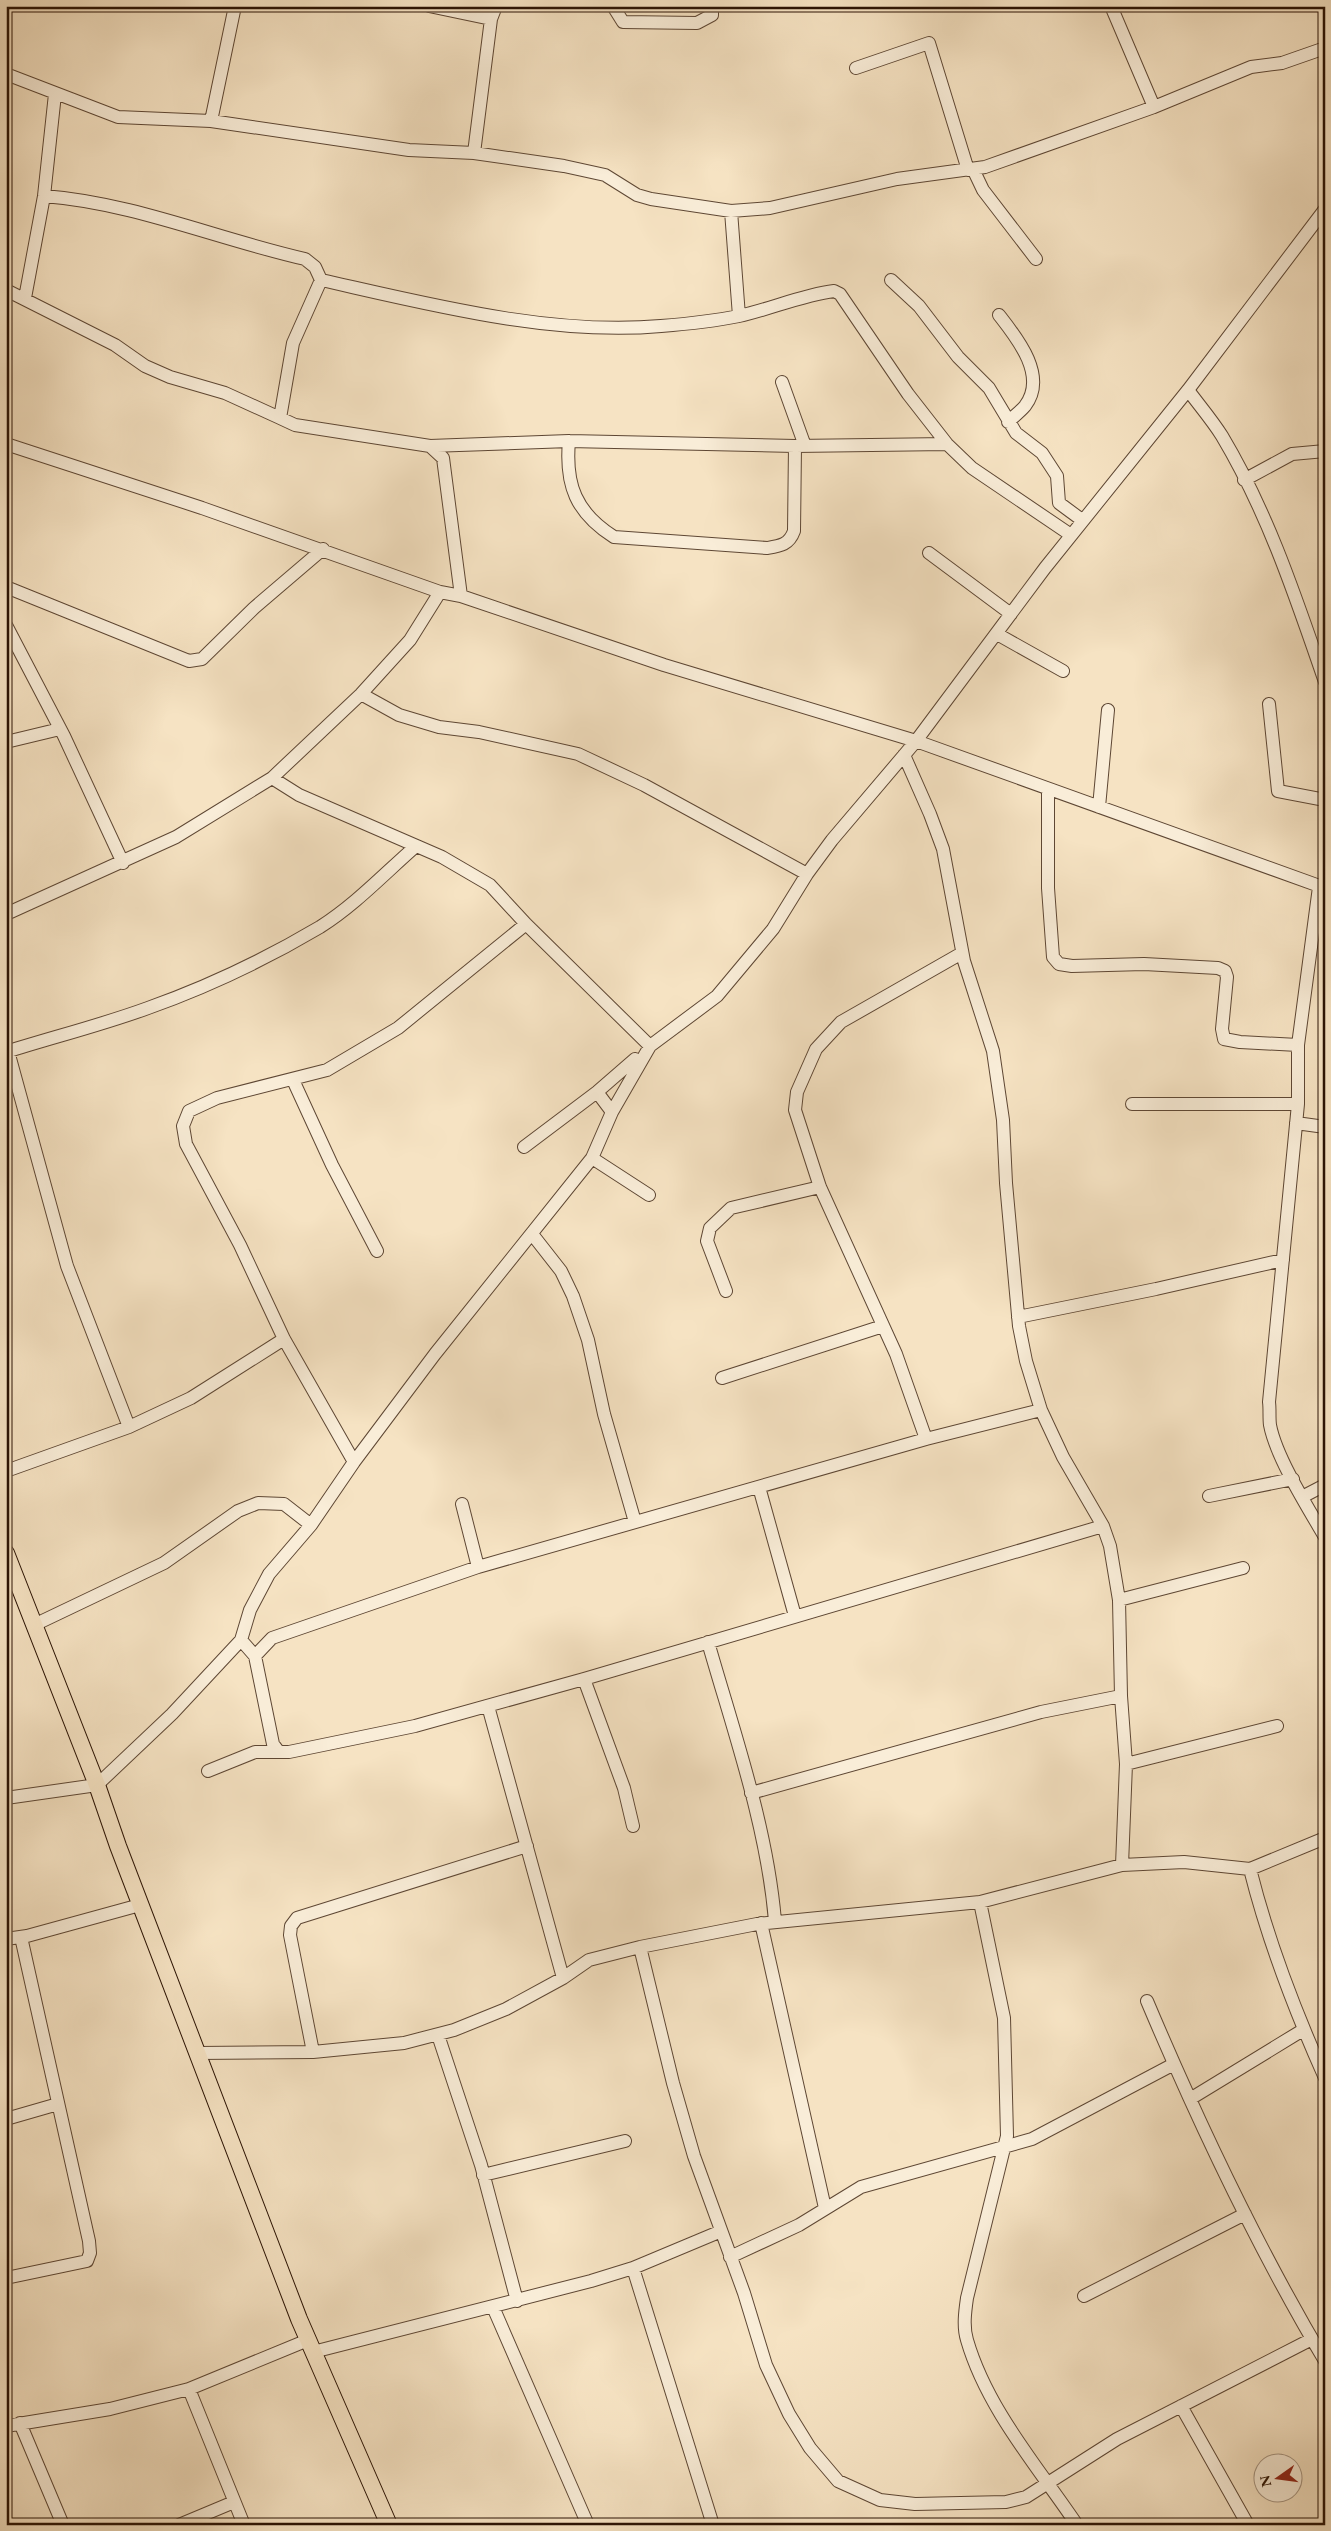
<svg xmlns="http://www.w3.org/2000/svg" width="1331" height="2531" viewBox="0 0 1331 2531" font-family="'EB Garamond',serif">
	<rect width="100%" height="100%" fill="#f6e3c3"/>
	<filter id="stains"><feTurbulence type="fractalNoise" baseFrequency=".004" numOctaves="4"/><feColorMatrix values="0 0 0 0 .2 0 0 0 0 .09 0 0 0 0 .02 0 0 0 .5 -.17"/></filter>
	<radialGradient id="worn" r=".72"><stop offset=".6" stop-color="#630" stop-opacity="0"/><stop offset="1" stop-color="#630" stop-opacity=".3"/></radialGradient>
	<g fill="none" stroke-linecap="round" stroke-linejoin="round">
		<g stroke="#5e4734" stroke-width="14">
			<path id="minor" d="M429 6 491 19
				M613 6 623 22 697 23 712 15V6
				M1111 6 1154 107
				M856 68 929 43 968 170
				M6 74 118 117 211 121 409 150 474 153 564 166 605 175 637 195 651 199 731 211 770 208 897 179 985 167 1154 107 1251 67 1282 63 1325 48
				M211 121 235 6
				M474 153 491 19 496 6
				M973 169 983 190 1036 259
				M44 196C134 203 217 239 305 259L315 267 321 280 293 343 280 418 295 425 430 446 443 458 461 596
				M731 211 739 316
				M321 280C428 304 551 336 661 326 686 324 714 321 739 316 771 309 802 295 834 291L840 294 908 394 947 444 972 468 1071 535
				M891 280 919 306 958 357 989 388 1016 433 1042 453 1057 476 1059 503 1082 520
				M6 290 115 345 145 366 170 377 225 393 280 418
				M25 298 44 196 55 94
				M999 315C1017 338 1048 376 1025 406 1020 412 1013 417 1008 422
				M782 382 805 446
				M1188 390C1199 405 1212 420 1222 436 1268 513 1296 598 1325 682
				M569 441C565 485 576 513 614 537L767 548C780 546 789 545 794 531L795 446
				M6 444 202 508 440 592 461 596 664 665 916 741 1325 888
				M430 446 569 441 795 446 947 444
				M1244 480 1292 454 1325 451
				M929 553 1011 614
				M6 587 189 661 202 659 254 608 323 549
				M6 625 64 736 123 863
				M997 634 1063 671
				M361 694 399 715 439 727 479 732 578 754 644 785 807 874
				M1269 704 1278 791 1325 800
				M6 742 60 729
				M904 755 930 814 943 849 964 961 993 1051 1003 1120 1006 1183 1019 1326 1026 1361 1041 1410 1063 1457 1103 1526 1110 1546 1119 1600 1121 1696 1126 1764 1122 1865
				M272 778 299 795 442 857 490 885 526 924 650 1046
				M1048 789V888L1053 957 1059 964 1072 966 1144 964 1218 968 1225 971 1227 977 1222 1029 1224 1039 1240 1042 1298 1045
				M1099 807 1108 710
				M1319 887 1298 1045V1104L1269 1402C1270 1409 1269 1418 1270 1425 1276 1457 1308 1508 1325 1537
				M6 914 176 837 272 778 361 694 410 640 440 592
				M8 1051 67 1266 129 1427
				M6 1052C53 1037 102 1025 148 1008 207 987 266 959 320 927 355 905 385 873 416 846
				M293 1080 332 1165 377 1251
				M597 1092 612 1112
				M1132 1104H1298
				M1296 1123 1325 1127
				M524 1147 597 1092 635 1059
				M592 1158 649 1195
				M532 1234 561 1271 573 1296 588 1340 604 1414 635 1522
				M726 1291 707 1241 710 1228 731 1208 820 1187
				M1018 1317 1156 1289 1283 1260
				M722 1378 883 1326
				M926 1439 896 1354 820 1187 795 1110 797 1092 816 1049 841 1022 962 953
				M354 1462 284 1339 240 1245 186 1144 183 1126 189 1111 217 1098 327 1070 398 1028 526 924
				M6 1471 129 1427 191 1398 284 1339
				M759 1487 795 1616
				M1209 1496 1293 1479
				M1302 1497 1325 1485
				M462 1504 478 1567
				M1119 1600 1243 1568
				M34 1625 164 1563 238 1511 258 1503 284 1504 311 1525
				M241 1640 255 1656 273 1744 279 1752H289L415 1726 584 1679 1103 1526
				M708 1642C734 1733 767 1826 775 1921
				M255 1656 272 1638 478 1567 926 1439 1041 1410
				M584 1679 624 1788 633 1826
				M488 1706 563 1978
				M1126 1764 1277 1726
				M208 1771 255 1752H279
				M751 1793 1041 1712 1121 1696
				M6 1798 97 1785 172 1714 241 1640 250 1610 269 1574 311 1525 354 1462 435 1354 592 1158 612 1112 650 1046 717 996 773 929 807 874 832 840 916 741 1045 568 1188 390 1325 209
				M1250 1869C1268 1941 1295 2011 1325 2078
				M980 1902 1004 2018 1007 2136 967 2298C965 2312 963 2327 967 2340 987 2409 1038 2467 1077 2525
				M761 1923 825 2208
				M6 1939 27 1936 140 1905
				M640 1947 673 2083 694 2156 744 2293 766 2365 789 2414 810 2448 838 2481 880 2500 915 2504 1006 2502 1026 2497 1117 2439 1312 2339
				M1147 2001C1199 2124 1257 2247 1325 2361
				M438 2035 481 2165 517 2301
				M313 2052 290 1935 291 1926 297 1918 527 1846
				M197 2053 313 2052 404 2043 454 2030 506 2009 563 1978 589 1960 640 1947 757 1924 980 1902 1122 1865 1184 1862 1250 1869 1325 1838
				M1190 2099 1303 2030
				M6 2119 58 2104
				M483 2175 625 2141
				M730 2257 799 2225 861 2187 1032 2139 1174 2064
				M633 2268 713 2525
				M6 2278 87 2261 90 2253 89 2241 21 1937
				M1084 2296 1245 2214
				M493 2307 588 2525
				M313 2352 591 2281 633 2268 719 2232
				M189 2389 244 2525
				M1181 2406 1248 2525
				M20 2423 63 2525
				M6 2426 110 2409 189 2389 308 2340
				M179 2525 234 2502"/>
		</g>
		<g stroke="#2b1304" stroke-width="18">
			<path id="major" d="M6 1553 97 1785 118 1846 299 2319 389 2525"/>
		</g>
		<use href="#minor" stroke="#f9edd8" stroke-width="12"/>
		<use href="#major" stroke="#f6e3c3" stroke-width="16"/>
	</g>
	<rect width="1331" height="2531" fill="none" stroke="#f6e3c3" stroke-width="25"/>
	<rect x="8" y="8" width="1316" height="2516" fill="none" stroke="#2b1304" stroke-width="2.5"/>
	<rect x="12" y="12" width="1306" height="2506" fill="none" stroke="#2b1304"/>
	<g transform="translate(1278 2478) rotate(256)"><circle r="24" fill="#f9edd8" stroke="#a79683"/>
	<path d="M0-4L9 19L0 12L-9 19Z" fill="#8f2418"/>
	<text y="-8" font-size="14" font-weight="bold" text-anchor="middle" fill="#2b1304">N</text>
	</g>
	<rect width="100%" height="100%" filter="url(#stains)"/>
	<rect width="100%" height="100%" fill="url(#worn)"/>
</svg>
